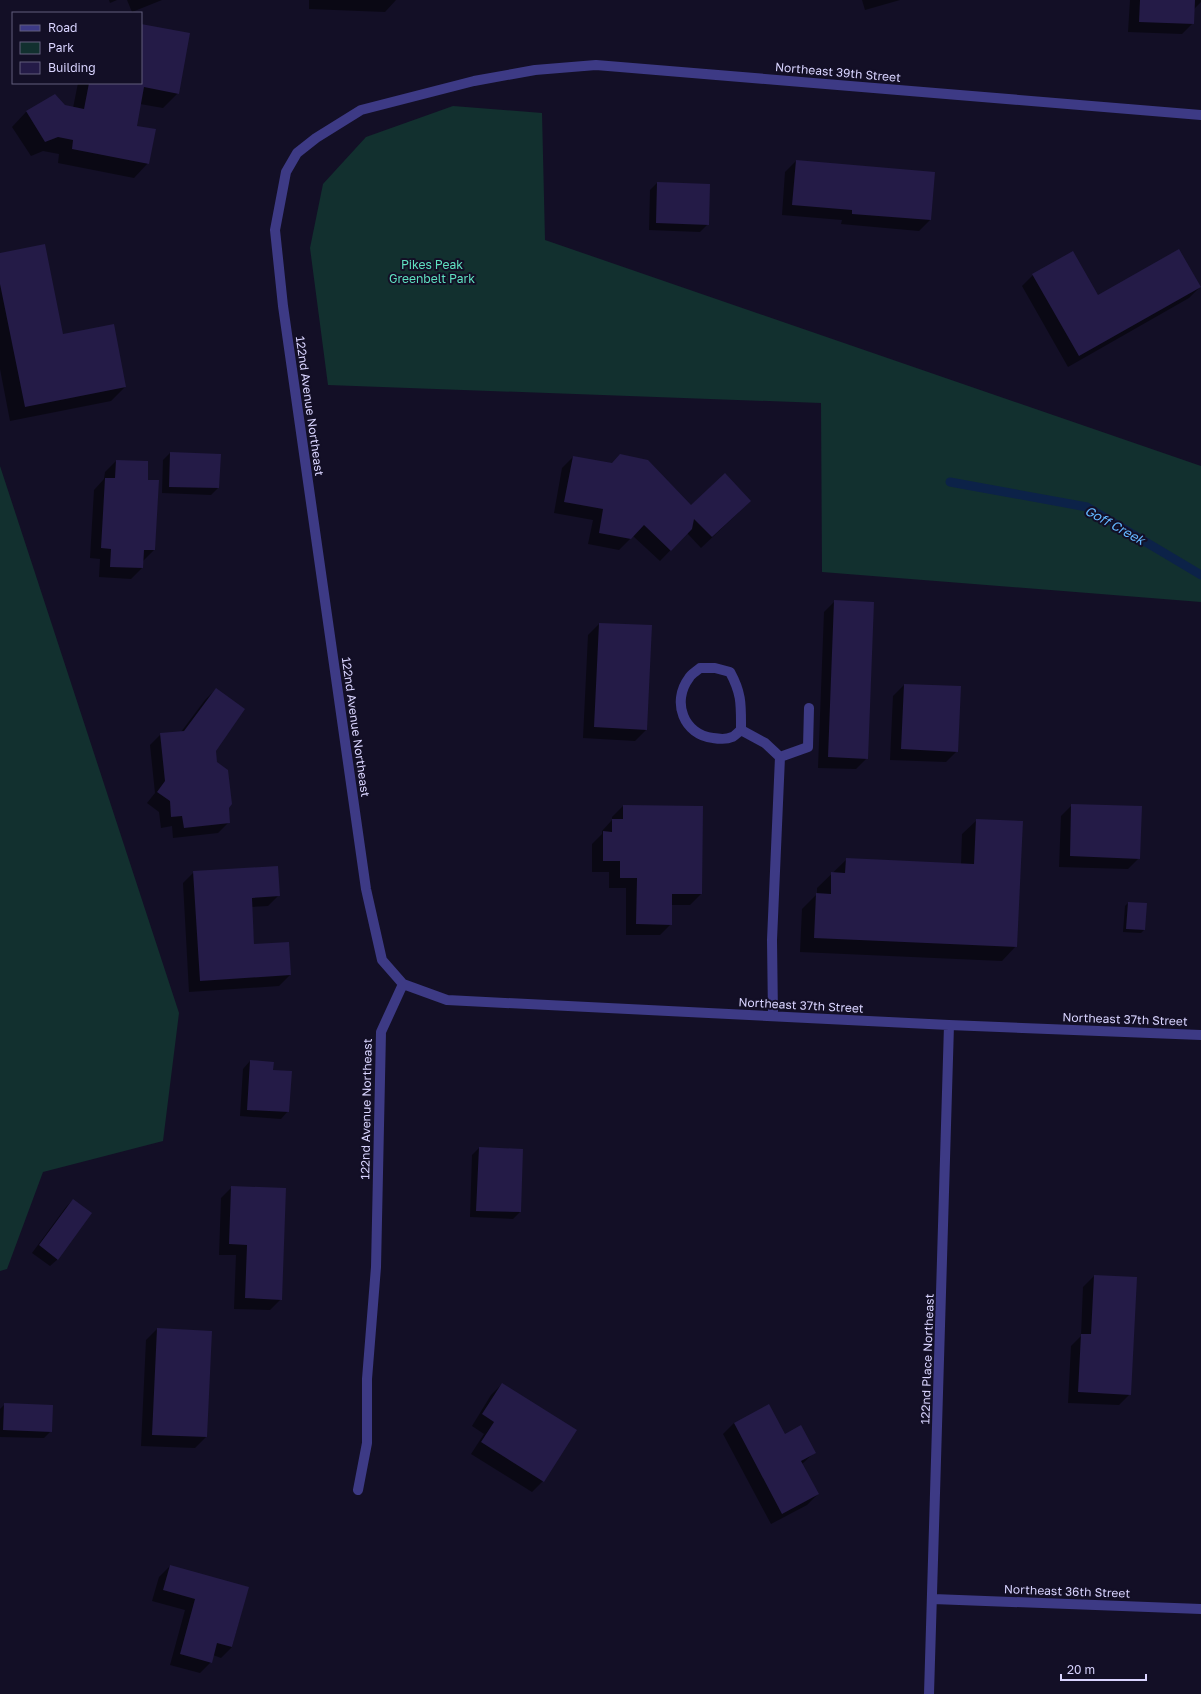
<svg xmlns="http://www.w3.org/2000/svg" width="1201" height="1694" viewBox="0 0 1201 1694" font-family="'Golos Text',sans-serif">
	<rect width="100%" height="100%" fill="#130f26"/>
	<path fill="#12302f" d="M453 106 542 113 545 240 1201 466V602L822 572 821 403 328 385 310 248 323 184 366 137Z
		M0 466 179 1013 163 1141 43 1172 7 1269 0 1271Z"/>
	<path fill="#0007" d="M109 0H117L110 3Z
		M127 0H162L132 12Z
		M309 0H396L385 12 309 9Z
		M862 0H900L865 10Z
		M1130 0H1201V2L1194 9 1193 23 1182 34 1128 32Z
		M141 25 178 93 163 108 140 104 136 126 148 163 134 178 58 163 59 154 43 151 31 156 12 127 26 112 55 96 65 106 73 108 78 83H141Z
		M796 161 930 220 919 231 841 224 842 220 782 215 785 172Z
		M657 183 708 224 700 232 649 230 650 190Z
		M0 254 63 335 125 387 111 401 10 421 0 369Z
		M1033 275 1098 296 1200 287 1189 298 1068 367 1022 286Z
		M170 453 218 488 211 495 162 493 163 460Z
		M573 457 612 464 691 506 739 512 701 548 687 533 660 561 633 536 619 550 588 544 593 520 554 513 562 468Z
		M116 461 147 462 146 481 154 550 143 561 142 568 131 579 99 577 100 559 90 558 94 490 104 479 105 472Z
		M835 601 867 758 856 769 818 768 824 612Z
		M599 624 646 730 635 741 583 738 588 635Z
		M904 685 957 751 946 762 890 760 893 696Z
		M216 689V763L228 808 229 822 218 833 173 838 172 826 161 828 159 812 147 803 155 793 150 745 161 734 181 732 205 700Z
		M1072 805 1139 858 1128 869 1059 867 1061 816Z
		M623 806 701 894 690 905H671V924L660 935H626V888H609V872H592V844L602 834V831L612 820V817Z
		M977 820 1016 946 1002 961 800 952 802 909 817 894V888L846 860 961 865 962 834Z
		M194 872 279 895 268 906 251 907 254 945 290 975 279 986 189 992 183 883Z
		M1128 903 1144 930 1141 933 1123 932 1125 906Z
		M250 1061 272 1071 288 1111 281 1119 240 1116 243 1069Z
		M479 1148 520 1212 513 1219 470 1217 472 1155Z
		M232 1187 281 1299 270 1310 234 1309 236 1255H219L221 1198Z
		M73 1200 58 1259 50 1266 32 1253 66 1207Z
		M1094 1276 1130 1394 1119 1405 1068 1403 1071 1346 1081 1336 1083 1287Z
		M157 1329 211 1332 206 1437 195 1448 141 1446 146 1340Z
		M502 1384 543 1481 532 1492 471 1454 484 1434 472 1426 491 1395Z
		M5 1404 51 1431 44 1438 0 1437V1409Z
		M734 1423 785 1435 815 1452 802 1464 818 1494 807 1505 771 1524 723 1434Z
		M170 1566 248 1588 232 1647 221 1658 213 1655 211 1662 200 1673 170 1665 185 1610 152 1601 159 1577Z"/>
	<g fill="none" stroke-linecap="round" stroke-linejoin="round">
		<path stroke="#0c2248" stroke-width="9" d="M950 482 1087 507 1201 575"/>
	</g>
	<path fill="#241b47" d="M1140 0H1195L1194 24 1139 22Z
		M141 24 190 33 179 94 144 87 137 126 156 129 149 164 72 149 73 140 58 137 45 142 26 111 55 94 65 105 84 109 89 83H141Z
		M796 160 935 172 931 220 852 214V210L792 205Z
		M657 182 710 184 709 225 656 223Z
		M45 244 63 334 114 324 126 387 25 407 0 284V253Z
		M1179 249 1201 287 1079 356 1032 274 1073 251 1098 295Z
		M170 452 221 454 219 488 169 487Z
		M620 454 648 460 691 505 725 473 751 501 712 537 694 519 692 529 671 551 644 525 631 539 599 533 603 509 564 502 573 456 612 463Z
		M116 460 148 461V480H159L155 550H144L143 568 110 567 111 549 101 548 105 478H115Z
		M834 600 874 602 868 759 828 757Z
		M599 623 652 625 647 730 594 727Z
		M904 684 961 686 958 752 901 749Z
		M216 688 245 709 216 751 217 762 228 770 232 804 229 808 230 823 184 828 182 816 171 817 170 801 157 792 165 781 160 733 184 731Z
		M1071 804 1142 806 1140 859 1070 856Z
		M623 805 703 806 702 894H672V925L636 924 637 878H620V861H603V831L612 832V819H623Z
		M976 819 1023 821 1017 947 814 938 816 893 831 894V872L845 873 846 858 974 864Z
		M278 866 280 896 252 898 254 944 289 942 291 975 200 981 193 871Z
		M1128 902 1147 903 1145 930 1126 929Z
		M250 1060 274 1062 273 1070 292 1071 289 1112 247 1110Z
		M479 1147 523 1149 521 1212 476 1211Z
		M231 1186 286 1188 282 1300 245 1298 247 1245 229 1244Z
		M73 1199 92 1213 58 1260 39 1245Z
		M1094 1275 1137 1277 1131 1395 1078 1392 1081 1334H1091Z
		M157 1328 212 1331 207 1437 152 1435Z
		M502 1383 577 1430 544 1482 481 1442 494 1422 482 1414Z
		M4 1403 53 1405 52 1432 3 1430Z
		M769 1404 785 1434 801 1425 816 1453 801 1461 819 1494 782 1514 734 1423Z
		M170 1565 249 1587 232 1647 217 1643 212 1663 180 1654 195 1599 163 1590Z"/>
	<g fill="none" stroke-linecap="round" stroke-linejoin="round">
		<path stroke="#3d3a85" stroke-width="10" d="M700 668H715L730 672C742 694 741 705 741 730 738 732 735 736 732 737 726 740 719 739 713 738 684 735 671 702 689 678 691 674 697 671 700 668Z
			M741 730 765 743 780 757 772 940 773 1016
			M780 757 808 747 809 708
			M403 984 382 960 366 889 283 306 275 230 286 172 297 153 316 138 361 110 474 81 535 70 596 65 1201 115
			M403 984 447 1000 949 1025 1201 1035
			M358 1490 367 1443V1379L376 1267 381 1032 403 984
			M933 1599 1201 1609
			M929 1694 949 1025"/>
	</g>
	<g text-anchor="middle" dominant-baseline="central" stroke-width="4" stroke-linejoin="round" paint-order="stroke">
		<g font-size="12" fill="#d9d4ff" stroke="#130f26">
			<text transform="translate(838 72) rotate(5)">Northeast 39th Street</text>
			<text transform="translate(310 406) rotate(82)">122nd Avenue Northeast</text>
			<text transform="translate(356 727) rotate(82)">122nd Avenue Northeast</text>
			<text transform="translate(801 1005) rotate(3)">Northeast 37th Street</text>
			<text transform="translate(1125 1019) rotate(2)">Northeast 37th Street</text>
			<text transform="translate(366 1109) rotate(-89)">122nd Avenue Northeast</text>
			<text transform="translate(927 1359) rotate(-88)">122nd Place Northeast</text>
			<text transform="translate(1067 1591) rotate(2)">Northeast 36th Street</text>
		</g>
		<g font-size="12" fill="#5fe0c0" stroke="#130f26">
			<text x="432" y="264">Pikes Peak<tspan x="432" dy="14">Greenbelt Park</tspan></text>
		</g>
		<g font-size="13" font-style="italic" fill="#62b6ff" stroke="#130f26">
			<text transform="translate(1115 525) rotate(29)">Goff Creek</text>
		</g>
	</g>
	<rect x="12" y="12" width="130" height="72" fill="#130f26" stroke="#625e7d"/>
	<rect x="20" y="25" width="20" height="6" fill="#3d3a85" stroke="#625e7d"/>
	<text x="48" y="32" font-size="12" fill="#d9d4ff">Road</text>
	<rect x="20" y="42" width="20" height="12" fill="#12302f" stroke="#625e7d"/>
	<text x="48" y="52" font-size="12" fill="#d9d4ff">Park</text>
	<rect x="20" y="62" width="20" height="12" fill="#241b47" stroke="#625e7d"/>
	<text x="48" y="72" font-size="12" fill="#d9d4ff">Building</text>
	<path d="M1061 1674v6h85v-6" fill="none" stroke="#d9d4ff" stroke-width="2"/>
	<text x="1067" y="1674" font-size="12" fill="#d9d4ff" stroke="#130f26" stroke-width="3" paint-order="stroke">20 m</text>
</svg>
